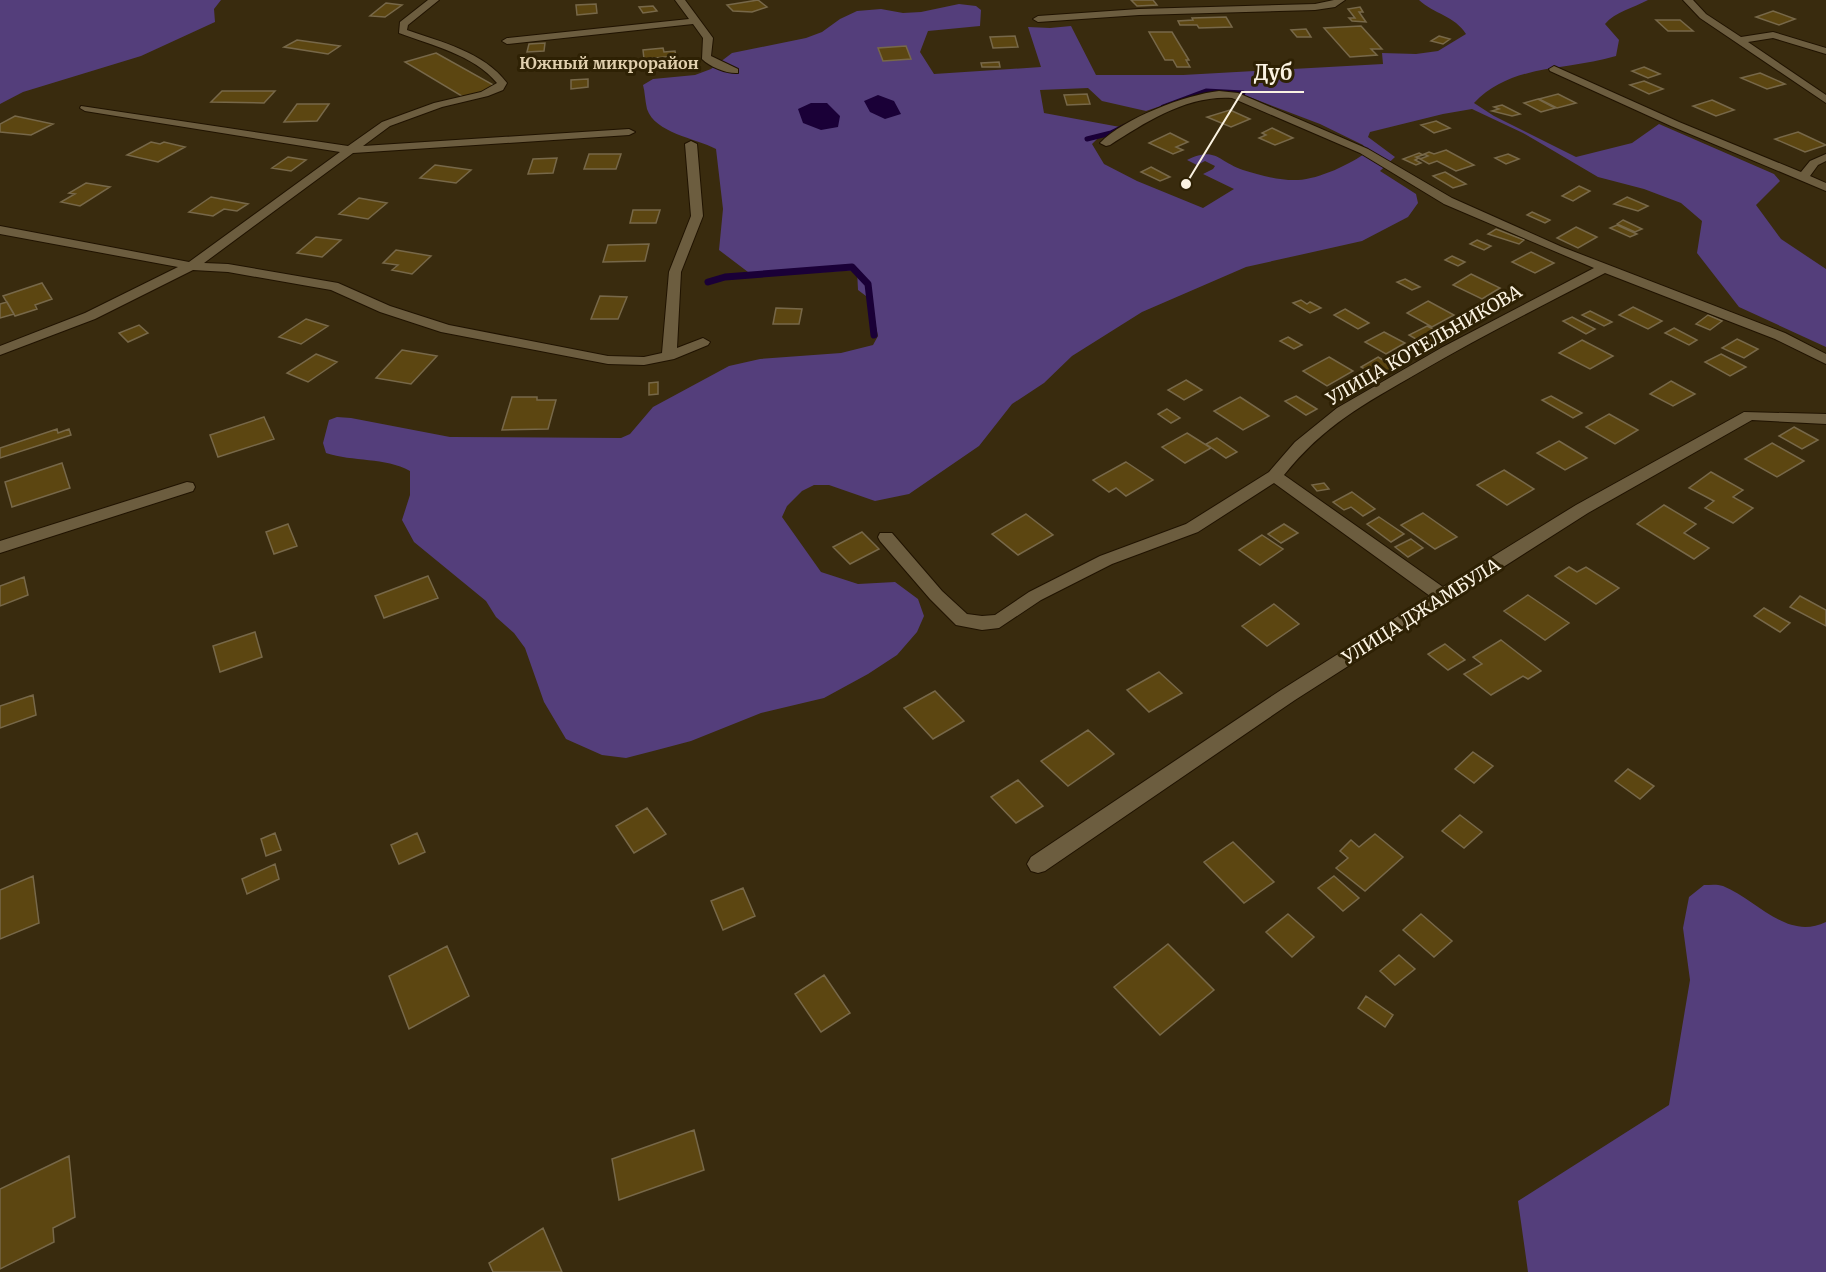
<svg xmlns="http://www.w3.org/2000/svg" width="1826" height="1272" viewBox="0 0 1826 1272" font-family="Merriweather,serif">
	<rect width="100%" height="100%" fill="#392b0e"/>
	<path fill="#543e7b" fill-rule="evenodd" d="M0 0H221L214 9 215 22 141 56 23 92 0 104Z
		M1419 0H1648C1633 8 1615 12 1605 24L1619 40 1616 56C1567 71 1512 63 1474 103L1494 116 1576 157 1632 143 1659 124 1774 174 1780 181 1756 205 1781 239 1826 269V347L1739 307 1697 253 1702 221 1681 203 1644 189 1598 177 1523 133 1472 109 1443 114 1370 132 1368 137 1395 157 1380 171 1416 194 1418 203 1408 217 1362 241 1246 267 1142 312 1072 356 1044 383 1012 404 979 446 909 494 875 501 829 485H814L802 491 787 506 782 517 821 572 858 584 895 582 918 599 924 616 917 632 897 655 868 674 824 698 761 713 691 741 657 750 626 758 602 755 566 739 544 702 525 648 514 633 496 617 486 601 414 542 402 520 410 495V471C385 457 353 462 326 453L323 443 329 420 337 417 351 418 450 437 621 438 630 434 653 407 729 366 760 359 841 353 873 345 878 336 870 299 858 290 857 270 794 274 748 272 719 250 723 209 716 149C695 138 655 133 647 109 645 101 645 92 643 85L653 79 695 75 711 69 732 53 806 38 822 32 840 19 857 11 881 9 903 13 921 12 959 4 976 6 981 10 980 26 928 31 920 52 934 74 1041 67 1028 27 1050 28 1071 26 1096 75H1183L1383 64 1382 53 1416 54 1438 51 1466 34C1455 16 1434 14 1419 0ZM1088 88 1102 101 1146 111 1205 91 1231 93 1252 98 1320 124 1363 145 1367 152C1351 164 1319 179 1298 180 1281 181 1259 175 1243 170 1217 161 1216 146 1187 160L1197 165 1205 161 1215 166 1213 169 1203 174 1234 189 1203 208 1137 181 1104 164 1092 144 1099 137 1120 127 1044 113 1040 90Z
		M1704 885C1710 885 1717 884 1723 886 1758 900 1786 941 1826 922V1272H1528L1518 1201 1669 1105 1690 980 1683 928 1689 897Z"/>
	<path fill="#1a0037" d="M878 95 894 101 901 114 885 119 870 112 864 101Z
		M811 103H827L840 116 838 127 821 130 803 123 798 109Z"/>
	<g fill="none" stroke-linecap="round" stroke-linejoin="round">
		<path stroke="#1a0037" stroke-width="5" d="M1163 107 1206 91 1243 93
			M1087 139 1111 133 1125 126"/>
		<path stroke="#1a0037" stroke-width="7" d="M708 282 725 277 852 267 868 284 874 335"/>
	</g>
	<path fill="#5c4611" stroke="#776849" stroke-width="1.5" d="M758 0 767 7 752 12 733 11 727 5Z
		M1131 0H1153L1157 5 1137 6Z
		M386 3 402 5 385 17 370 16Z
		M596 4 597 13 577 15 576 5Z
		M653 6 657 11 643 13 639 7Z
		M1360 7 1363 12H1359L1366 22 1352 21 1349 18H1355L1348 9Z
		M1773 11 1795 19 1779 25 1756 17Z
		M1226 17 1232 27 1199 28 1197 25H1180L1178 21 1193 20 1192 18Z
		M1656 20H1680L1693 31H1668Z
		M1361 26 1382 49H1371L1377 55 1350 57 1324 28Z
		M1306 29 1311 37H1297L1291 30Z
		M1149 32H1172L1189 60H1186L1190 67H1177L1173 60H1165Z
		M1015 36 1018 47 993 48 990 37Z
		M1439 36 1450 39 1443 44 1431 41Z
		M297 40 340 46 328 54 284 47Z
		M545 43 544 51 527 52 529 44Z
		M906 46 911 59 883 61 878 48Z
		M663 48 664 52 675 51 676 56 644 59 643 50Z
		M436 53 497 87 465 98 405 62Z
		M545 59V68L521 70V61Z
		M585 59V66L565 67V61Z
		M999 62 1000 67H982L981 63Z
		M1644 67 1660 74 1648 78 1632 71Z
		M1760 73 1785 84 1767 89 1741 78Z
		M588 79V87L571 89V80Z
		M1644 81 1663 89 1649 94 1630 85Z
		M222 91H275L264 103 211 102Z
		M1087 94 1090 104 1067 105 1064 95Z
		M1558 94 1576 103 1557 108 1539 99Z
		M1538 99 1555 108 1541 112 1524 103Z
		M1712 100 1734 110 1716 116 1693 106Z
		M297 104H329L317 121 284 122Z
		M1502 105 1520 114 1512 116 1492 111 1499 109 1494 107Z
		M1230 110 1250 119 1231 127 1207 117Z
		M15 116 53 124 31 135 0 132V124Z
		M1436 121 1450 128 1434 133 1421 125Z
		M1272 128 1293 138 1275 145 1259 138 1266 135 1262 133Z
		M1798 132 1826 145 1805 152 1775 139Z
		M1170 133 1188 142 1176 147 1183 150 1173 154 1149 143Z
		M151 142 160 144 164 142 185 147 158 162 127 155Z
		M1446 150 1474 165 1456 171 1437 161 1429 164 1420 159 1428 156 1424 154 1429 152 1434 154Z
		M1419 153 1423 155 1416 157 1419 158 1415 160 1421 163 1416 165 1403 159Z
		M589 154H621L616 169H584Z
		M1508 154 1519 159 1506 164 1495 158Z
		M288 157 306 160 291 171 272 168Z
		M557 158 553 173 528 174 533 159Z
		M435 165 471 170 456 183 420 178Z
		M1151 167 1170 177 1160 181 1141 172Z
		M1445 172 1466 184 1453 188 1433 176Z
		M86 183 110 187 80 206 61 202 75 194 69 193Z
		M1579 186 1590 191 1573 201 1562 196Z
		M211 197 248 204 237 211 224 209 213 216 189 212Z
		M1627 197 1648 206 1638 211 1614 204Z
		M359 198 387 203 368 219 339 214Z
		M633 210H660L656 223H630Z
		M1532 212 1550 220 1545 223 1527 215Z
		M1623 220 1642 229 1635 232 1617 224Z
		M1617 225 1637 234 1630 237 1610 228Z
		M1576 227 1597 237 1578 248 1557 238Z
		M1496 229 1524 240 1519 244 1488 234Z
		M316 237 341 240 322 257 297 253Z
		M1477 240 1491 246 1484 250 1470 244Z
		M649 244 645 261 603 262 608 245Z
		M396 250 431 256 412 274 392 270 398 265 383 263Z
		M1531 252 1554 263 1535 273 1512 262Z
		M1452 256 1465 262 1458 266 1445 260Z
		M1471 274 1500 288 1482 299 1453 285Z
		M1405 279 1420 287 1412 290 1397 282Z
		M42 283 52 299 35 305 37 309 15 316 3 296Z
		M600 296 627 297 618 319H591Z
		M1301 300 1307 304 1310 302 1321 308 1310 313 1293 303Z
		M1428 301 1454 315 1432 327 1407 313Z
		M7 302 14 314 0 318V304Z
		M1633 307 1662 321 1648 329 1619 315Z
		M776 308 802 309 799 324H773Z
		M1345 309 1369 323 1358 329 1334 315Z
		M1590 311 1612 322 1604 326 1582 315Z
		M1708 315 1722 321 1710 330 1696 324Z
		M1572 317 1595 329 1586 334 1563 321Z
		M306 319 328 326 301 344 279 337Z
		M139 325 148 333 128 342 119 333Z
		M1427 326 1445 335 1426 345 1409 335Z
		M1674 328 1697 340 1689 345 1665 333Z
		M1384 332 1405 343 1386 354 1365 342Z
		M1288 337 1302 345 1294 349 1280 341Z
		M1737 339 1758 349 1744 358 1722 348Z
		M1582 340 1613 356 1590 369 1559 353Z
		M402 350 437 356 411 384 376 378Z
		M316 354 337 362 308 382 287 373Z
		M1721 354 1746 367 1730 376 1705 362Z
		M1329 357 1353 371 1327 386 1303 371Z
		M1378 357 1396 368 1379 377 1361 367Z
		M1186 380 1202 390 1184 400 1168 390Z
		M1671 381 1695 394 1673 406 1650 394Z
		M658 382V394L649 395V383Z
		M1296 396 1317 409 1306 415 1285 401Z
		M1551 396 1582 413 1573 418 1542 400Z
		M512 397H537V400H556L548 429 502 430Z
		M1240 397 1269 416 1243 430 1214 411Z
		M1167 409 1180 418 1171 423 1158 414Z
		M1609 414 1638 430 1615 444 1586 427Z
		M264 417 274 439 218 457 210 435Z
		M1794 427 1818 440 1802 449 1779 436Z
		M57 429 58 433 69 429 71 435 0 458V448Z
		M1187 433 1211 448 1185 463 1162 447Z
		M1217 438 1237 452 1226 458 1206 444Z
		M1559 441 1587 458 1565 470 1537 453Z
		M1772 443 1804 461 1777 477 1745 459Z
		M1126 462 1153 480 1126 496 1116 488 1109 492 1093 480Z
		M62 463 70 488 12 507 5 482Z
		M1504 470 1534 489 1507 505 1477 485Z
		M1711 472 1743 490 1733 497 1753 508 1733 523 1705 508 1714 501 1689 488Z
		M1324 483 1329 489 1317 491 1312 485Z
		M1352 492 1375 509 1363 516 1351 507 1344 510 1333 502Z
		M1664 505 1696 524 1684 533 1709 548 1694 559 1637 524Z
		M1423 513 1457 537 1435 549 1401 525Z
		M1026 514 1053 535 1018 555 992 534Z
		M1379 517 1404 534 1391 542 1367 524Z
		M288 524 297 546 274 554 266 532Z
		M1284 524 1298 533 1281 543 1268 534Z
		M862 532 879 549 850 564 833 547Z
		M1262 535 1283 549 1260 565 1239 550Z
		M1411 539 1423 548 1408 557 1395 547Z
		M1569 567 1577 572 1586 567 1619 588 1596 604 1555 576Z
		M428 576 438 598 384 618 375 596Z
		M24 577 28 595 0 606V586Z
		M1528 595 1569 623 1545 640 1504 611Z
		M1800 596 1826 610V626L1790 607Z
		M1274 604 1299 624 1267 646 1242 626Z
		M1764 608 1790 623 1780 632 1754 616Z
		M255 632 262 657 220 672 213 646Z
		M1501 640 1541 671 1528 679 1523 676 1491 695 1464 674 1482 664 1473 657Z
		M1445 644 1465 660 1448 670 1428 654Z
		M1159 672 1182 693 1149 712 1127 690Z
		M935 691 964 721 933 739 904 708Z
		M33 695 36 715 0 728V706Z
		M1088 730 1114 754 1068 786 1041 761Z
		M1473 752 1493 766 1474 783 1455 769Z
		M1628 769 1654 786 1640 799 1615 781Z
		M1018 780 1043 806 1016 823 991 797Z
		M647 808 666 834 634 853 616 826Z
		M1460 815 1482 832 1464 848 1442 831Z
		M275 833 281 850 266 856 261 839Z
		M417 833 425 852 399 864 391 845Z
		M1375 834 1403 857 1365 891 1336 868 1348 858 1340 851 1351 840 1359 847Z
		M1233 842 1274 882 1244 903 1204 862Z
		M275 864 279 879 247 894 242 879Z
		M33 876 39 923 0 939V890Z
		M1334 876 1359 898 1343 911 1318 888Z
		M743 888 755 916 723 930 711 901Z
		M1288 914 1314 937 1292 957 1266 932Z
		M1421 914 1452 941 1434 957 1403 930Z
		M1168 944 1214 990 1160 1035 1114 987Z
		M447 946 469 996 409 1029 389 976Z
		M1399 955 1415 969 1395 985 1380 971Z
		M824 975 850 1013 821 1032 795 994Z
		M1366 996 1393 1015 1385 1027 1358 1008Z
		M694 1130 704 1170 619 1200 612 1159Z
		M69 1156 75 1217 53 1228 54 1242 0 1269V1189Z
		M543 1228 562 1272H493L489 1263Z"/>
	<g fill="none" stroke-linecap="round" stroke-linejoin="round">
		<g stroke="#201300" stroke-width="2">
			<path id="minor" d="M428 0H439L408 25 407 30C441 42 484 52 507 83L503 90 488 96 442 107 390 126 363 146 629 129 635 132 629 135 353 153 204 263 228 264 338 283 390 306 449 325 608 356 644 357 662 353 669 272 691 216 685 144 691 141 697 144 703 216 681 272 677 348 703 338 710 342 708 345 674 359 644 365 608 364 441 332 380 312 331 290 228 272 193 270 95 319 0 355V346L85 313 178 267 0 234V226L189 262 340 152 85 111 80 108 81 106 348 146 382 122 434 103 481 92 497 83C474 55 431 45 399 33L400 22Z
				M675 0H685L713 38 711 56 738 69V73C727 74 710 67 702 59L703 38 693 24 507 44 502 41 507 38 689 19Z
				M1334 0H1345L1335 7 1315 10 1139 15 1038 22 1033 19 1038 16 1139 9 1315 4Z
				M1683 0H1693L1706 14 1741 37 1773 32 1826 48V54L1773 38 1748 42 1826 95V103L1700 18Z
				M1554 66 1679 122 1801 172 1810 161 1826 154V161L1818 165 1810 176 1826 183V191L1671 126 1550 71 1549 69Z
				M1219 91 1238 93 1368 149 1452 198 1562 247 1785 333 1826 354V364L1775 339 1605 273C1542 306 1479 337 1418 373 1364 404 1324 425 1284 475L1443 587 1576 505 1744 412 1826 414V424L1752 420 1588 513 1295 700 1045 871 1038 873 1031 871 1027 864 1031 857 1281 690 1430 596 1274 483 1198 532 1112 564 1041 600 999 628 982 630 956 625 930 599 880 541 878 537 880 533H892L942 591 967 614 982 616 995 615 1029 592 1100 556 1186 524 1269 472 1295 442 1337 408 1441 348 1594 268 1444 204 1360 153 1232 98C1187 95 1146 122 1110 145L1106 146 1100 143C1124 118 1185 95 1219 91Z
				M187 482 193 483 195 487 193 491 0 553V541Z"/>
		</g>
		<use href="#minor" fill="#6c5d3f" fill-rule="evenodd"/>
	</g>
	<g text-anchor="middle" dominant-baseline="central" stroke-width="6" stroke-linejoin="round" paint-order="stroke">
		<g font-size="16" font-weight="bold" fill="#e1d0af" stroke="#2e2104">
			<text x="609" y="63">Южный микрорайон</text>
		</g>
		<g font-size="18" fill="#fbf3e2" stroke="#2e2104">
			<text transform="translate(1424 345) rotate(-30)">УЛИЦА КОТЕЛЬНИКОВА</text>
			<text transform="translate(1421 611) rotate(-32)">УЛИЦА ДЖАМБУЛА</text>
		</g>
	</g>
	<path fill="none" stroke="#fbf3e2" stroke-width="2" d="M1186 184L1242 92H1304"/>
	<circle fill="#fbf3e2" stroke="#2e2104" stroke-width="2" cx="1186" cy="184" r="6"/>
	<g font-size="20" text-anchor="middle" font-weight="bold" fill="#fbf3e2" stroke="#2e2104" stroke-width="6" stroke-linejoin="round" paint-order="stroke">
		<text x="1273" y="80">Дуб</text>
	</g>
</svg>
